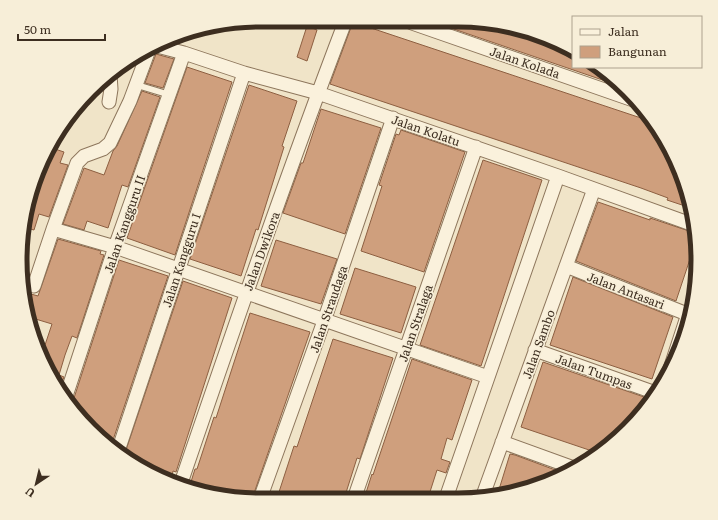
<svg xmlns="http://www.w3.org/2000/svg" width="718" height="520" viewBox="0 0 718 520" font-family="Literata,serif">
	<rect width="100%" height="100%" fill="#f0e4c8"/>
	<path fill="#cf9f7d" stroke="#8d5f41" d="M353 22 650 121 673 162 671 168 678 170 685 183 688 200 685 206 667 200 668 198 641 188 330 84Z
		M442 23 505 25 573 50V67H596L620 86 442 25Z
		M307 26 317 30 307 61 297 57Z
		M156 54 174 59 163 88 145 83Z
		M187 67 232 82 175 255 127 238Z
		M249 85 297 101 282 146 284 147 258 230 256 229 241 276 190 259Z
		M142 91 160 97 128 187 122 185 108 228 87 221 84 230 63 224 84 168 104 175 113 151 117 146Z
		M321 109 381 128 345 234 283 213 301 163H303Z
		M401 130 465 152 424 272 361 251 382 186 379 185 396 134 399 135Z
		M49 147 64 152 60 163 68 165 49 217 39 214 34 230 23 227 45 154Z
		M483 160 542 180 481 366 420 345Z
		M598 202 650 220V218L692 232 694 247 676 301 576 261Z
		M58 239 101 251 100 254 104 255 77 338 72 336 65 355 59 375 64 377 60 387 39 353 41 347 44 348 52 324 29 317 27 308 31 294 38 296Z
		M276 240 337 259 321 304 261 286Z
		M119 260 168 276 112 443 79 418 70 403 74 398Z
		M355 268 416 287 401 333 340 314Z
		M573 277 673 317 652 379 550 345Z
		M183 281 232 298 176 472 173 471 171 480 154 475 125 453Z
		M250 313 310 332 252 499 245 500 190 485 195 469H197L214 417 216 418Z
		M333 339 393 358 360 459 357 458 344 499H303L279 492 294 446 297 447Z
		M412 359 472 380 452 440 447 438 441 459 450 462 446 473 437 470 428 498 364 499 372 474 373 475 377 463Z
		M543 362 644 397 640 409 616 441 598 453 521 427Z
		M510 454 515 455 566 474 497 496Z"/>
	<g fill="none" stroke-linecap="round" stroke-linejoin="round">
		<g stroke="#8d765c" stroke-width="8">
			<path id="service" d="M137 85 170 95"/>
		</g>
		<g stroke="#8d765c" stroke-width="15">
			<path id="minor" d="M412 23 639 102
				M157 46 184 53 244 73 318 93 558 176 691 224
				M109 102 111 89 110 75
				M53 229 115 247 488 377
				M566 266 687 314
				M34 286 53 229 77 163 84 156 103 149 110 143 130 101 149 50
				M535 350 653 392
				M669 372 686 320
				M66 396 115 247 184 53
				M502 442 574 468
				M119 448 244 73
				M181 483C234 328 287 174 345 22
				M446 498 558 176
				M482 498 594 189
				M260 499 324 321 393 118
				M354 499 476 147"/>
		</g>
		<use href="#service" stroke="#faf1dc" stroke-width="6"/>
		<use href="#minor" stroke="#faf1dc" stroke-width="13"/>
	</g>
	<g text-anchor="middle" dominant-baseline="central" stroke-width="3.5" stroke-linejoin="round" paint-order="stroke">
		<g font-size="12" fill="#3d2e20" stroke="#f7eed8">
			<text transform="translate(525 62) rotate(19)">Jalan Kolada</text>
			<text transform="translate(426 130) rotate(19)">Jalan Kolatu</text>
			<text transform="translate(124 224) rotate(-71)">Jalan Kangguru II</text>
			<text transform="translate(261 251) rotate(-70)">Jalan Dwikora</text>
			<text transform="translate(181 260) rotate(-72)">Jalan Kangguru I</text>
			<text transform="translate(626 290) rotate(21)">Jalan Antasari</text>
			<text transform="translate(328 309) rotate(-71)">Jalan Straudaga</text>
			<text transform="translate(415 323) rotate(-71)">Jalan Stralaga</text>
			<text transform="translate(538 344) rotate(-70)">Jalan Sambo</text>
			<text transform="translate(594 371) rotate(20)">Jalan Tumpas</text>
		</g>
	</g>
	<path d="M0 0H718V520H0ZM260 27H458A233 233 0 0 1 691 260V260A233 233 0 0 1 458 493H260A233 233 0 0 1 27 260V260A233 233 0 0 1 260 27Z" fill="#f7eed8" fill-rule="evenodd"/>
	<path fill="none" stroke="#3d2e20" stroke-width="5" d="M260 27H458A233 233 0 0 1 691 260V260A233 233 0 0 1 458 493H260A233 233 0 0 1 27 260V260A233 233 0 0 1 260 27Z"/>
	<rect x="572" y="16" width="130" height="52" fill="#f7eed8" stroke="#ada18e"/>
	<rect x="580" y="29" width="20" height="6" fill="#faf1dc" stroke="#ada18e"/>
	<text x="608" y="36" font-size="12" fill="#3d2e20">Jalan</text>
	<rect x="580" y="46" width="20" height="12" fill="#cf9f7d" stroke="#ada18e"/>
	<text x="608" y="56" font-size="12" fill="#3d2e20">Bangunan</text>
	<g transform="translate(36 484) rotate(215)" stroke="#f7eed8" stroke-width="3" paint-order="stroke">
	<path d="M0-3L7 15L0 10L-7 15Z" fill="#3d2e20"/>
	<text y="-6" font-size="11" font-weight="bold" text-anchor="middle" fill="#3d2e20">U</text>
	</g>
	<path d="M18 34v6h87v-6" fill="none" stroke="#3d2e20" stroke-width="2"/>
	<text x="24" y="34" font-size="12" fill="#3d2e20" stroke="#f7eed8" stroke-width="3" paint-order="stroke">50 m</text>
</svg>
